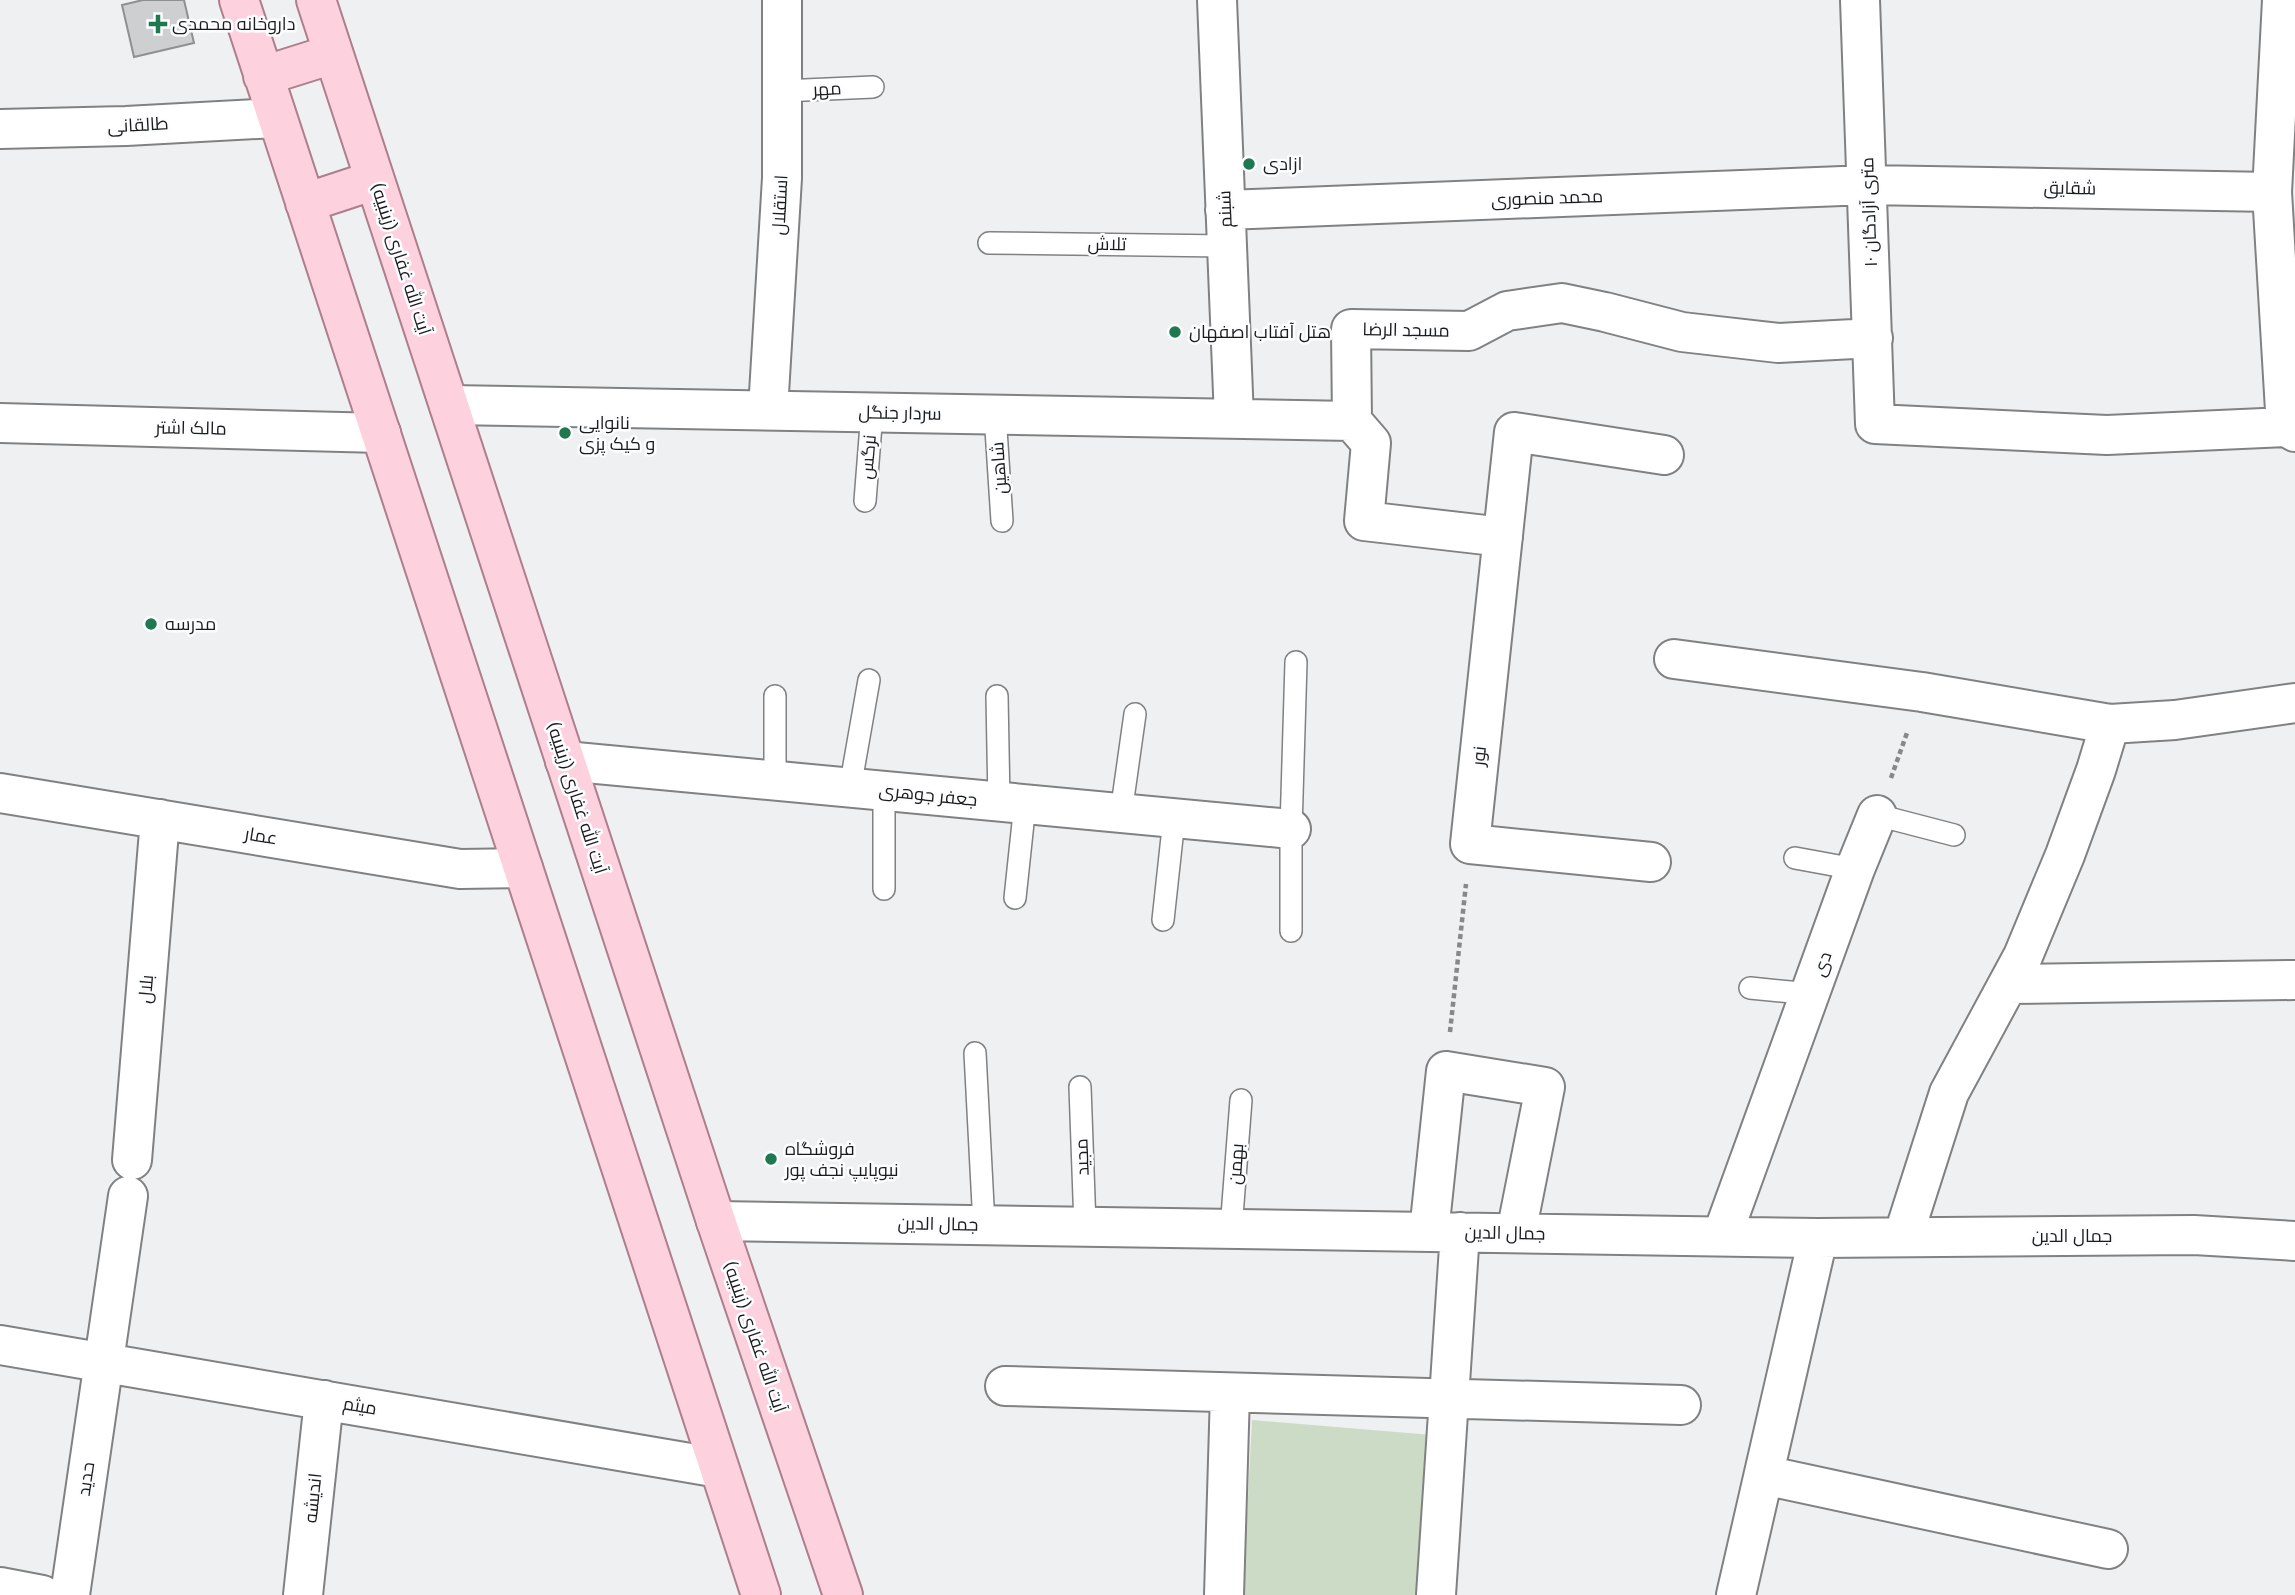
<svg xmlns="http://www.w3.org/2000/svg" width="2295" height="1595" viewBox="0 0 2295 1595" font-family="Figtree,Cairo,sans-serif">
	<rect width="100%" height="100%" fill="#eff0f1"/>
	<path fill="#ccdbc5" d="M1252 1420 1432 1435 1422 1595H1243Z"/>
	<path fill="#cecfd1" stroke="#8f9091" stroke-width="2" d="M143 0H184L194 43 134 57 122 5Z"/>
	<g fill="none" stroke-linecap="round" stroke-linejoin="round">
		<g stroke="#808182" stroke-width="24">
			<path id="lane" d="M782 91 873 87
				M989 243 1226 246
				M995 414 1002 521
				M865 501 872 412
				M775 696V781
				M997 696 999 802
				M850 788 869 680
				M884 791V889
				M1121 813 1135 714
				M1877 815 1954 835
				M1795 858 1855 869
				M1015 898 1025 804
				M1163 920 1174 819
				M1291 931V829L1296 662
				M1750 988 1811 994
				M975 1053 984 1225
				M1080 1087 1085 1226
				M1231 1229 1241 1100"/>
		</g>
		<g stroke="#808182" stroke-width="42">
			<path id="street" d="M1217 0 1234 418
				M1860 0 1875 424 2107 435 2286 427 2295 432
				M2282 0 2272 192 2286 427
				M0 129 126 126 276 118
				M1225 210 1868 185 2272 192
				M449 405 1352 421
				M768 410 782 178V0
				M0 423 381 433
				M1503 537 1364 521 1371 443 1352 421 1351 329 1469 331 1507 311 1562 303 1605 312 1682 332 1778 343 1873 338
				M1674 659 1922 692 2110 724
				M565 761 1291 829
				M0 793 460 869 523 868
				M1651 862 1470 844 1514 432 1664 455
				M2008 984 2295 980
				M132 1160 160 819
				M716 1221 1818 1238 2194 1235 2295 1241
				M1429 1232 1446 1071 1545 1087 1516 1233
				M1722 1236 1855 869 1877 815
				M1903 1237 1949 1093 2023 956 2065 855 2096 770 2110 724 2175 720 2295 703
				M0 1345 719 1468
				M1005 1386 1681 1405
				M1764 1475 2108 1549
				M0 1587 42 1595
				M70 1595 128 1196
				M303 1595 324 1400
				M1224 1595 1230 1393
				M1436 1595 1460 1232
				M1736 1595 1818 1238"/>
		</g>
		<g stroke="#ad7e8c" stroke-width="42">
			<path id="primary" d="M239 0 761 1595
				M316 0 716 1221 843 1595
				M263 76 333 54
				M305 203 375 180"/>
		</g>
		<path stroke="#878889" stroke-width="4.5" stroke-dasharray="5 3.5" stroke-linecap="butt" d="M1891 778 1908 730
			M1450 1032 1466 884"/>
		<use href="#lane" stroke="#fff" stroke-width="21"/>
		<use href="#street" stroke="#fff" stroke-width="38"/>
		<use href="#primary" stroke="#fdd2de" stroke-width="38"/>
	</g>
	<g fill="#1f794e" stroke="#fcfdff" stroke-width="2.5">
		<path d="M154.5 13.5h7v7h7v7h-7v7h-7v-7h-7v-7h7z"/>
		<circle cx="1249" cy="164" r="7"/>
		<circle cx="1175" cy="332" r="7"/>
		<circle cx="565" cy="433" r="7"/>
		<circle cx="151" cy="624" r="7"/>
		<circle cx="771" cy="1159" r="7"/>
	</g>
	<g text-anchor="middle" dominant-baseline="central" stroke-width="5" stroke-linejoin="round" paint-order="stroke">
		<g font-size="18" fill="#1b1b1c" stroke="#fcfdff" text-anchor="start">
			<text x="172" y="24">داروخانه محمدی</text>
			<text x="1263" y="164">ازادی</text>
			<text x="1189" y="332">هتل آفتاب اصفهان</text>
			<text x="579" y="423">نانوایی<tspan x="579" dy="21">و کیک پزی</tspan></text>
			<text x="165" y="624">مدرسه</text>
			<text x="785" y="1149">فروشگاه<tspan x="785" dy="21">نیوپایپ نجف پور</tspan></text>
		</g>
		<g font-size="18" fill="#1b1b1c" stroke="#fcfdff">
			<text transform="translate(827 89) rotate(-3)">مهر</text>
			<text transform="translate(138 125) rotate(-3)">طالقانی</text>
			<text transform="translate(2070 188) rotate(1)">شقایق</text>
			<text transform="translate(1547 198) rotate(-2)">محمد منصوری</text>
			<text transform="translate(780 205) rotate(-87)">استقلال</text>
			<text transform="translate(1225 209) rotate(-92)">شبنم</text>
			<text transform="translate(1869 212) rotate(-92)">۱۰ متری آزادگان</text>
			<text transform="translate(1107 244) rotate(1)">تلاش</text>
			<text transform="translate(401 259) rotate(72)">آیت الله غفاری (زینبیه)</text>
			<text transform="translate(1406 330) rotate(1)">مسجد الرضا</text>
			<text transform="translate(900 413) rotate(1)">سردار جنگل</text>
			<text transform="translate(191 428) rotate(1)">مالک اشتر</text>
			<text transform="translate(868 457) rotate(-85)">نرگس</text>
			<text transform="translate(999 468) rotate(-94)">شاهین</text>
			<text transform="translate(1479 756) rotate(-84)">نور</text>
			<text transform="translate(928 795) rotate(6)">جعفر جوهری</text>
			<text transform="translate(577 798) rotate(72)">آیت الله غفاری (زینبیه)</text>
			<text transform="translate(261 836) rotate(9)">عمار</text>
			<text transform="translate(1822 964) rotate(-71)">دی</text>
			<text transform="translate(146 989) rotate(-85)">بلال</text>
			<text transform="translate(1082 1157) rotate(-92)">مجید</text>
			<text transform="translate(1236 1164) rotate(-86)">بهمن</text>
			<text transform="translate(938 1224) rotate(1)">جمال الدین</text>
			<text transform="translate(1505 1233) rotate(1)">جمال الدین</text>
			<text x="2072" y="1236">جمال الدین</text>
			<text transform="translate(755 1337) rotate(71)">آیت الله غفاری (زینبیه)</text>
			<text transform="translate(360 1406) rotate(10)">میثم</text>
			<text transform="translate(86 1479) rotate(-82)">حدید</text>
			<text transform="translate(313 1498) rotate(-84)">اندیشه</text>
		</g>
	</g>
</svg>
